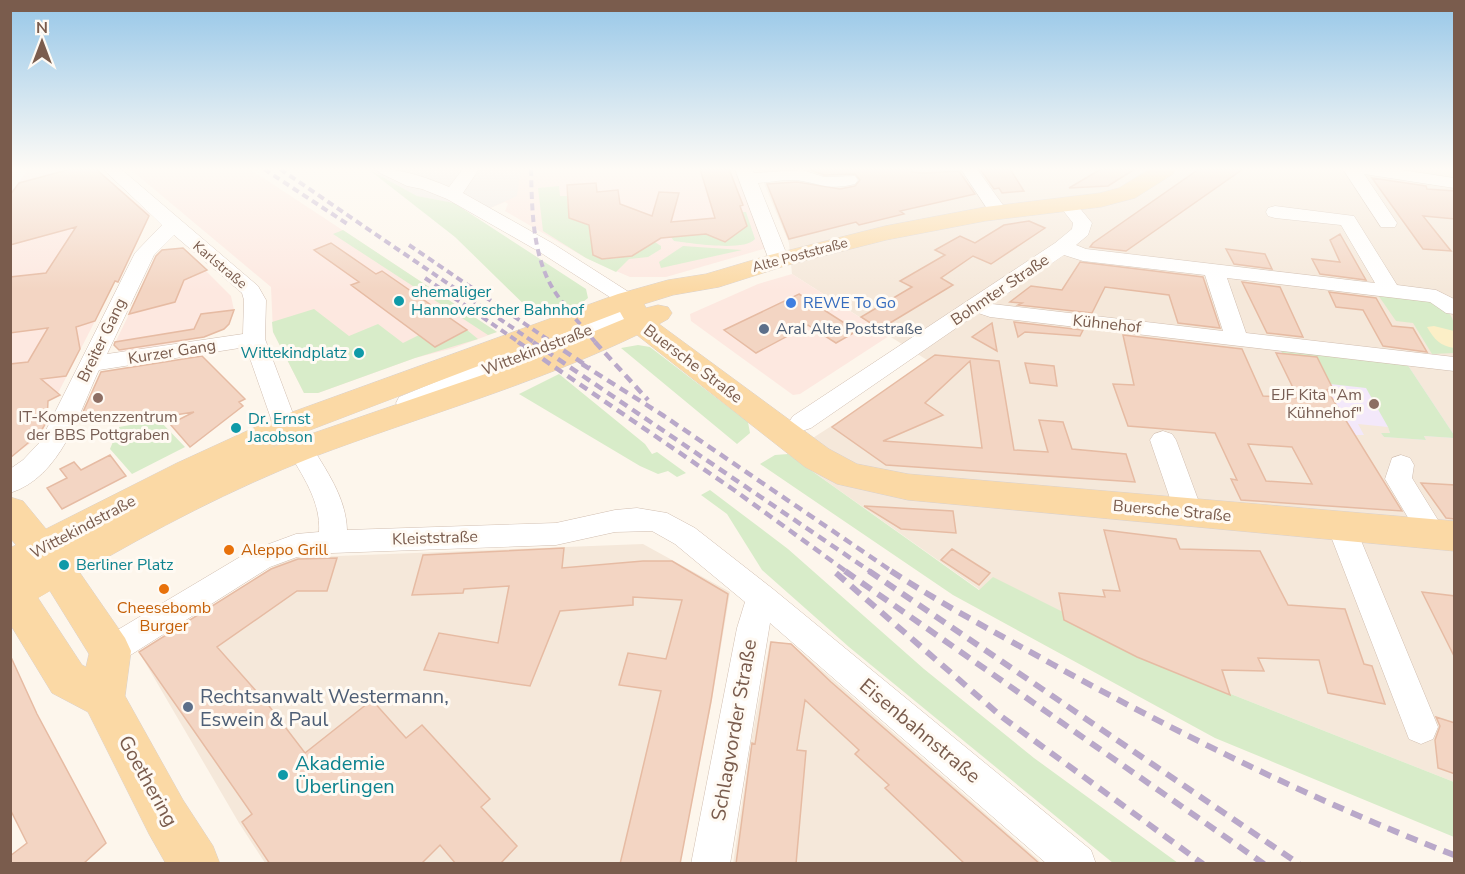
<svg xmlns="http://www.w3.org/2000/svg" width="1465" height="874" viewBox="0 0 1465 874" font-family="'Nunito Sans',sans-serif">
	<rect width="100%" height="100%" fill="#fdf6ec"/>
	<path fill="#f5e8da" d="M758 169H1454V782L1137 657 1064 620 980 590 788 454 864 405 927 360 792 274 789 243Z
		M643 544 730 592 712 700 680 863H265L239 823 139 652 287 558Z
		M770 641 792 644 1042 863 733 864 751 742Z"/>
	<path fill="#fde8e0" d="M28 169H96L150 214 56 397 44 402 48 411 47 421 40 433 31 443 11 457 10 195Z
		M130 169H250L497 332 454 348 415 358 318 393H304L273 332 271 287Z
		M369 169H744L774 246 666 277H630L586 258 505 211 508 204 505 202 474 215 454 203 417 196Z
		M183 248 231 296 234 310 229 324 224 329 206 337 122 353 114 345 160 251Z
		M792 274 889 336 800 394 793 395 691 321 690 314 758 284Z"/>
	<path fill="#efe9e4" d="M369 169H521L517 196 474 215 454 203 417 196Z"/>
	<path fill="#f3e8fa" d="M1279 347 1405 361 1454 435V438L1424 436 1426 440 1384 437 1381 433H1390L1388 427 1358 424 1364 435H1355L1366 453 1336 452 1299 398 1276 352H1281Z"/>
	<path fill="#d8ecc9" d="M368 169 417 196 454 203 586 289 588 298 577 307 538 318 455 237Z
		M559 186 560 196H567L569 218 589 225 593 255C616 264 635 254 655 242L661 246V249L648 257 629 259 616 272 586 258 543 231 538 188Z
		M742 212H746L755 239C744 252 691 243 674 241L671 237Z
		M343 230 497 332 488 335 333 234Z
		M683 246 742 250 661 268 659 262Z
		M1378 295C1401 297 1448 293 1454 324 1456 333 1454 344 1454 353L1432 354 1413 323 1396 321Z
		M314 309 349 336 378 324 403 343 419 335 435 347 467 330 478 339 415 358 318 393H304L273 332 272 322Z
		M638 345 650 347 748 422 750 433 737 444 621 348Z
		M1279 347 1405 361 1454 435V438L1424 436 1426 440 1384 437 1381 433H1390L1388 427 1366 388 1330 384 1317 357 1282 353Z
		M559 374 645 444 652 454 657 452 686 473 677 477 668 471 658 474 640 466 519 394Z
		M159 420 185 447 132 474 110 449 119 427Z
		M788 454 979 590 993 577 1063 612 1064 620 1137 657 1454 782V837L1215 738 953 595 760 464 775 455Z
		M710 490 788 549 924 669 1034 758 1178 863H1113L849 647 762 570 727 514 701 495Z"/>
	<path fill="#fcefc7" d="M1434 326 1454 331V348C1440 346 1434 339 1427 327Z"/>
	<path fill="#f3d5c3" stroke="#e6bba3" stroke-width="1.5" fill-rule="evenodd" d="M71 169H96L149 216 118 282 115 281 95 321 76 327 80 349 66 376 41 379 60 395 48 401 47 421 40 433 10 458V364L28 362 48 328 10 333V277L46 273 76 227 10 245V195L19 183Z
		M700 169H729L743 205 740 206 747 226 725 242 706 234 661 238 632 256 602 259 593 255 589 225 569 218 567 185 596 183 597 192 618 190 620 204 652 216 659 192 679 193 671 222 715 218Z
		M808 169H912V172L925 173 959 171 975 194 900 211 904 214 859 225 856 222 789 239 767 184 797 182 840 189 855 186 860 180 855 174 824 175Z
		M980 169H1010L1024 191 1002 193 999 188 994 189Z
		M1101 169H1135L1108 186 1069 188Z
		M1199 169H1243L1126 251 1090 247 1093 243Z
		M1372 178 1426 186 1427 189 1455 191V219L1423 216 1451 251 1423 249Z
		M1029 221 1045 228 991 264 973 256 941 278 953 285 880 329 861 317 912 287 900 281 945 255 935 250 960 236 975 243 1004 225Z
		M1340 234 1362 273 1366 280 1320 274 1312 259 1340 262 1330 240Z
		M331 243 376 274 382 271 467 330 435 347 351 285 359 282 314 250Z
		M183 248 207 270 184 280 175 302 129 314 156 256 162 250Z
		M1226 249 1265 254 1272 269 1234 264Z
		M1080 262 1203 277 1220 328 1178 323 1169 295 1105 287 1092 313 1018 305 1022 303 1010 302 1031 286 1062 290Z
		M1242 282 1280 287 1303 337 1267 333Z
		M1329 292 1376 298 1392 326 1413 328 1427 352 1383 346 1363 310 1336 307Z
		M799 294 857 331 836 343 808 325 756 353 724 330Z
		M234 310 229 324 224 329 204 337 119 350 114 345 115 342 194 329 201 314Z
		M1014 322 1083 330 1080 336 1025 332 1018 337Z
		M992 323 997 351 972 337Z
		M1123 335 1242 349 1263 396 1298 398 1276 353 1317 357 1332 387 1327 390 1402 511 1241 500 1231 479 1237 480 1215 433 1128 426 1113 384 1134 385ZM1248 444 1292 447 1312 484 1266 481Z
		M935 355 999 361 1014 450 1048 452 1039 420 1063 422 1072 449 1126 454 1135 482 886 465 832 427ZM970 361 982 448 883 441 943 415 925 403Z
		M202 356 245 399 239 402 243 406 190 447 170 424 194 412 118 424 122 416 78 423 101 372Z
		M1025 363 1054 366 1057 386 1030 383Z
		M110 455 126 476 62 509 47 488 67 478 60 469 74 462 81 470Z
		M1421 483 1455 485V519L1446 518Z
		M864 506 953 511 956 533 901 529Z
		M1104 530 1176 539 1180 549 1260 551 1288 605 1345 609 1364 664 1372 666 1385 704 1328 693 1319 660 1258 658 1264 671 1222 670 1230 695 1137 657 1064 620 1059 593 1105 597 1103 590 1120 591Z
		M564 548 562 568 643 561H672L728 594 711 701 680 864H620L661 691 619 685 628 653 666 659 682 600 633 597V605L560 611 530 686 424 670 439 633 498 643 509 586 464 589 463 593 412 595 423 555Z
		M952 549 990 573 979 585 941 560Z
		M337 558 327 591H297L217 647 266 702 305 753 372 700 406 738 422 725 490 799 481 807 517 846 500 864H456L440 845 421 864H270L242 822 252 814 139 652 271 569 298 559Z
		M1422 592 1455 596V658Z
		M771 642 791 644 831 682 1040 864H965L885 788 889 785 855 754 859 750 805 700 797 750 806 751 796 864H736L752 743 755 744Z
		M10 655 37 714 106 843 83 864H10V856L27 843 10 809Z
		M1436 717 1455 723V774L1438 768 1435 740 1440 726Z"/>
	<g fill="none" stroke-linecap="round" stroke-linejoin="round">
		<g stroke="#d1beb0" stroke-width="1">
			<path id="minor" d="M103 169H121L258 286 266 300 265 339 298 427 294 433 285 436 276 433 246 347 99 370C79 413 61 477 10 493V469L23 460 40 442 135 253 162 225ZM174 235 242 293 244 300 243 334 107 354 154 255Z
				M377 169C400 168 428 178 449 187L463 169H479L463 193 552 243 635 296 639 300 620 326 498 373 417 409 408 411 399 409 396 403 399 397 482 363 604 316 616 301 538 251 447 199 422 189 407 186 380 173Z
				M735 169H752L754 173 802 170 824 177 855 176 858 180 855 184C831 190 824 185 802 181 789 178 772 182 758 183L789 260 786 264H772L769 260Z
				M961 169H977L1008 212 1006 216H992Z
				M1343 169H1395L1454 178V188L1364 174 1397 223 1395 227H1381Z
				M1067 199 1073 200 1092 223 1088 235 1076 245 1086 249 1375 283 1341 225 1275 218 1268 216 1266 212 1268 208 1275 206 1354 216 1397 285 1436 290 1454 299V314L1446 313 1430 302 1227 278 1246 333 1454 357V371L990 317 978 313 811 428 802 431 793 428 789 422 793 416 1055 243 1072 229 1073 223 1058 204 1061 200ZM1064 255 1083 261 1205 275 1223 331 992 304Z
				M1163 431 1172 434 1176 440 1203 513 1199 521 1189 524 1179 521 1175 513 1150 440 1154 434Z
				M300 440 309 442C326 470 346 497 347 530L556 523 615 510 637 508 667 513 695 528 773 589 1091 850 1096 864H1047L770 623 730 864H691L737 628 745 602 675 544 652 531 615 532 556 545 332 553 297 557 270 567 121 661 110 665 99 661 94 651 99 641 250 551 296 534 319 532C321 501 302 475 287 449L291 442Z
				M1401 455 1410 458 1414 465 1412 478 1446 533 1442 541 1432 544 1422 541 1385 479 1392 458Z
				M1341 515 1351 518 1355 526 1438 727 1433 739 1421 744 1409 739 1327 526 1331 518Z"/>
		</g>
		<g stroke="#dad1cd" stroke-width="1">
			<path id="major" d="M1150 169H1176L1173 174 1135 198 1101 207 985 221 886 240 788 265 719 287 673 295 644 304 646 308 658 305 668 307 672 313 668 319 659 324 829 449 857 464 908 474 1454 521V551L908 500 837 484 805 467 637 335C533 385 421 416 313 457 232 489 155 529 80 573L125 638 131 651 125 696 183 800 213 846 220 864H166L149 834 88 712 52 693 10 624V548L16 545 10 538V497L23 501 46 529 177 463 273 419 618 294 668 280 706 274 770 255 885 226 985 207 1100 193 1119 188ZM620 312 624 319 520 362 270 448 297 435ZM50 591 89 654 86 667 82 665 38 598Z"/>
		</g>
		<use href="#minor" fill="#fff" fill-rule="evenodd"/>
		<use href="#major" fill="#fbd9a5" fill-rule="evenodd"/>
		<path stroke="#b9a8c9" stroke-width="4" stroke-dasharray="7 4.5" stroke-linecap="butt" d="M264 169 349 225
			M280 169 535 343
			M531 169C532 209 532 257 555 292 567 310 582 326 596 343
			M409 245 553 343
			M425 278 520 343"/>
		<path stroke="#b9a8c9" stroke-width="4.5" stroke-dasharray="9 6" stroke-linecap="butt" d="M518 342 734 490 847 572
			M533 342 871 572
			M551 342 590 368
			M595 342 648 400
			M582 364 664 416 893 572"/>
		<path stroke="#b9a8c9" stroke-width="6" stroke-dasharray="12 8" stroke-linecap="butt" d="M845 571 1264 864
			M869 571 1299 864
			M891 571C943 605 998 634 1052 664 1183 736 1315 801 1454 855
			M836 573 1002 717 1203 864"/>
	</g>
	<linearGradient id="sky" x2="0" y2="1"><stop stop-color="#97c7e8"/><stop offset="0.58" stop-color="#fefbf6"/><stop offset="1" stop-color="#fefbf6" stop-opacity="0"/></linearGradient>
	<rect width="1465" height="291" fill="url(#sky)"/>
	<g fill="#0f9aa8" stroke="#fffaf3" stroke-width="2">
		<circle cx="399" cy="301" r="6"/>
		<circle cx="359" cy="353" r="6"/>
		<circle cx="236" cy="428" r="6"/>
		<circle cx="64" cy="565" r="6"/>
		<circle cx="283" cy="775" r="6"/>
	</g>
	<circle fill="#3f7fe0" stroke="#fffaf3" stroke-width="2" cx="791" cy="303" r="6"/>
	<g fill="#5c6f8a" stroke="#fffaf3" stroke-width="2">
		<circle cx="764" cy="329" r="6"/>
		<circle cx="188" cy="707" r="6"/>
	</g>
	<g fill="#8d6e63" stroke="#fffaf3" stroke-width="2">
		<circle cx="98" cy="398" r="6"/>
		<circle cx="1374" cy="404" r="6"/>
	</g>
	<g fill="#e8710a" stroke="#fffaf3" stroke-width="2">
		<circle cx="229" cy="550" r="6"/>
		<circle cx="164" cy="589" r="6"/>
	</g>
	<g text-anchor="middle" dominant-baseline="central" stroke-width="6" stroke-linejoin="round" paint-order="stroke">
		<g font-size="14" fill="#7a5c4d" stroke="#fffaf3">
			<text transform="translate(800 255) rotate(-15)">Alte Poststraße</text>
			<text transform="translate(220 265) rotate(40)">Karlstraße</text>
		</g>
		<g font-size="16" fill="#7a5c4d" stroke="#fffaf3">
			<text transform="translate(1000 290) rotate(-34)">Bohmter Straße</text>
			<text transform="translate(1107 324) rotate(6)">Kühnehof</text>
			<text transform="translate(102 340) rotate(-64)">Breiter Gang</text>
			<text transform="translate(537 350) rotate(-21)">Wittekindstraße</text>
			<text transform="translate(172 352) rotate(-9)">Kurzer Gang</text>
			<text transform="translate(693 364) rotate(37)">Buersche Straße</text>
			<text transform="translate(1172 511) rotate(5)">Buersche Straße</text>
			<text transform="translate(83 527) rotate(-28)">Wittekindstraße</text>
			<text transform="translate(435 538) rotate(-2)">Kleiststraße</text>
		</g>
		<g font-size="16" fill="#0d838f" stroke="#fffaf3" text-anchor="start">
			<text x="411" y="292">ehemaliger<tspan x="411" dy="18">Hannoverscher Bahnhof</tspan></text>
			<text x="347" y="353" text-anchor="end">Wittekindplatz</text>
			<text x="248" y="419">Dr. Ernst<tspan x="248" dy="18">Jacobson</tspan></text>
			<text x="76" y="565">Berliner Platz</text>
		</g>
		<g font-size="16" fill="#366cbe" stroke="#fffaf3" text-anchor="start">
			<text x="803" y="303">REWE To Go</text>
		</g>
		<g font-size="16" fill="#4e5e75" stroke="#fffaf3" text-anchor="start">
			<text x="776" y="329">Aral Alte Poststraße</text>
		</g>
		<g font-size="16" fill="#785e54" stroke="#fffaf3" text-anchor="end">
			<text x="1362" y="395">EJF Kita "Am<tspan x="1362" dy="18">Kühnehof"</tspan></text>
			<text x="98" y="417" text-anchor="middle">IT-Kompetenzzentrum<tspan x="98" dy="18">der BBS Pottgraben</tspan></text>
		</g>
		<g font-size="16" fill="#c56008" stroke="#fffaf3" text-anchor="start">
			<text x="241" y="550">Aleppo Grill</text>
			<text x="164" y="608" text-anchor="middle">Cheesebomb<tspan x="164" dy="18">Burger</tspan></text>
		</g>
		<g font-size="20" fill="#4e5e75" stroke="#fffaf3" text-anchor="start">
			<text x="200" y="696">Rechtsanwalt Westermann,<tspan x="200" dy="23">Eswein &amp; Paul</tspan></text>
		</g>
		<g font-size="20" fill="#7a5c4d" stroke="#fffaf3">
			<text transform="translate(734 730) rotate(-80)">Schlagvorder Straße</text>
			<text transform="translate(920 731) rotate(40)">Eisenbahnstraße</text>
			<text transform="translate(148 781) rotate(61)">Goethering</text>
		</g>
		<g font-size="20" fill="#0d838f" stroke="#fffaf3" text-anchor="start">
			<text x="295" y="763">Akademie<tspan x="295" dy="23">Überlingen</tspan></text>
		</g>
	</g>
	<rect width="1465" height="874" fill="none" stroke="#7a5c4d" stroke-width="24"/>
	<g transform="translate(42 42)" stroke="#fffaf3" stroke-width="4.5" paint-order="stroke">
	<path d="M0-4.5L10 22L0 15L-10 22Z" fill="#7a5c4d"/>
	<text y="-9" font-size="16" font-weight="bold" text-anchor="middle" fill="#7a5c4d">N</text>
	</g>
</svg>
